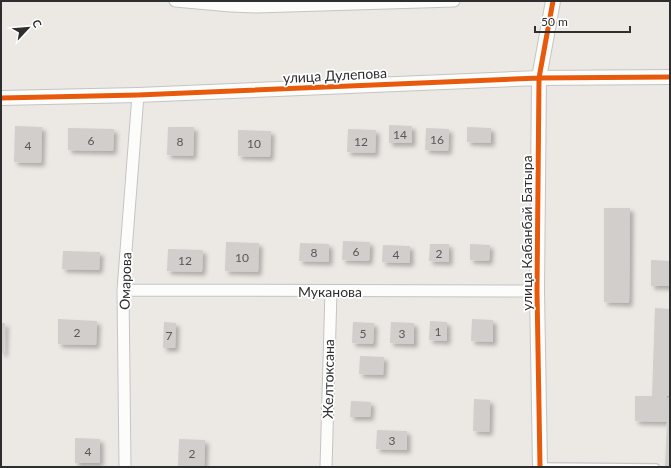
<svg xmlns="http://www.w3.org/2000/svg" width="671" height="468" viewBox="0 0 671 468" font-family="Lato,sans-serif">
	<defs>
		<filter id="shadow"><feDropShadow dx="3.5" dy="3.5" stdDeviation="2" flood-color="#0004"/></filter>
	</defs>
	<rect width="100%" height="100%" fill="#ece8e4"/>
	<path fill="#d1cecb" filter="url(#shadow)" d="M389 125 412 126V143H389Z
		M15 126 42 127 41 163 14 162Z
		M168 127H194L193 156 167 155Z
		M467 127 491 128V143L467 142Z
		M68 128 114 129 113 151 68 150Z
		M426 128 449 129 448 151 425 150Z
		M348 129 376 130 375 153 347 152Z
		M238 130 271 131 270 157 238 156Z
		M604 208H630L629 303 604 302Z
		M343 241 370 242 369 261 342 260Z
		M226 242 259 243 258 272 225 271Z
		M300 243 329 244V262L299 261Z
		M430 244H449V262L429 261Z
		M470 244 490 245 489 261 470 260Z
		M383 245 410 246V263L382 262Z
		M168 249 203 250 202 272 167 271Z
		M63 251 100 252 99 270 62 269Z
		M651 260 670 261V286H651Z
		M655 308 670 309V396H667L666 419 668 397H670V467H665L667 422 635 421V396H652Z
		M58 319 97 321 96 345 58 344Z
		M472 319 493 320V342L471 341Z
		M430 321 447 322V341L429 340Z
		M164 322 176 323 175 348H163Z
		M353 322 374 323 373 344 352 343Z
		M391 322 414 323V344L390 343Z
		M1 323H5L4 353H1Z
		M360 356 384 357 383 375 359 374Z
		M474 399 490 400 489 432 473 431Z
		M351 401 371 402 370 417H350Z
		M377 430 407 431V450L376 449Z
		M75 438 100 439V463H75Z
		M179 439 205 440 204 467H178Z"/>
	<g fill="none" stroke-linecap="round" stroke-linejoin="round">
		<g stroke="#c5c4c5" stroke-width="8">
			<path id="service" d="M540 466 656 467"/>
		</g>
		<g stroke="#c5c4c5" stroke-width="13">
			<path id="minor" d="M175 1 231 6 256 7 454 1
				M123 290 537 291
				M125 467 123 290 138 95
				M326 467 331 291"/>
		</g>
		<g stroke="#c5c4c5" stroke-width="16">
			<path id="tertiary" d="M1 98 138 95 539 78 670 77
				M540 467 537 291 539 78 553 1"/>
		</g>
		<use href="#service" stroke="#fcfcfb" stroke-width="5.5"/>
		<use href="#minor" stroke="#fcfcfb" stroke-width="11"/>
		<use href="#tertiary" stroke="#fcfcfb" stroke-width="14"/>
		<g stroke="#fff" stroke-width="8">
			<path id="cycleway" d="M1 98 138 95 539 78 670 77
				M540 467 537 291 539 78 553 1"/>
		</g>
		<use href="#cycleway" stroke="#e8590c" stroke-width="5"/>
	</g>
	<g text-anchor="middle" dominant-baseline="central" stroke-width="3.5" stroke-linejoin="round" paint-order="stroke">
		<g font-size="12" fill="#585857">
			<text x="400" y="134">14</text>
			<text x="437" y="139">16</text>
			<text x="91" y="140">6</text>
			<text x="180" y="141">8</text>
			<text x="361" y="141">12</text>
			<text x="254" y="143">10</text>
			<text x="28" y="145">4</text>
			<text x="356" y="251">6</text>
			<text x="314" y="252">8</text>
			<text x="439" y="253">2</text>
			<text x="396" y="254">4</text>
			<text x="242" y="257">10</text>
			<text x="185" y="260">12</text>
			<text x="438" y="331">1</text>
			<text x="77" y="332">2</text>
			<text x="363" y="333">5</text>
			<text x="402" y="333">3</text>
			<text x="169" y="335">7</text>
			<text x="392" y="440">3</text>
			<text x="88" y="451">4</text>
			<text x="192" y="453">2</text>
		</g>
		<g font-size="14" fill="#2e2e2e" stroke="#fff">
			<text transform="translate(335 75) rotate(-3)">улица Дулепова</text>
			<text transform="translate(526 233) rotate(-90)">улица Кабанбай Батыра</text>
			<text transform="translate(125 281) rotate(-88)">Омарова</text>
			<text x="330" y="291">Муканова</text>
			<text transform="translate(328 379) rotate(-89)">Желтоксана</text>
		</g>
	</g>
	<rect width="671" height="468" fill="none" stroke="#2e2e2e" stroke-width="4"/>
	<g transform="translate(28 28) rotate(64)" stroke="#ffffff" stroke-width="3" paint-order="stroke">
	<path d="M0-3L7 15L0 10L-7 15Z" fill="#2e2e2e"/>
	<text y="-6" font-size="11" font-weight="bold" text-anchor="middle" fill="#2e2e2e">С</text>
	</g>
	<path d="M535 26v6h95v-6" fill="none" stroke="#2e2e2e" stroke-width="2"/>
	<text x="541" y="26" font-size="12" fill="#2e2e2e" stroke="#ffffff" stroke-width="3" paint-order="stroke">50 m</text>
</svg>
